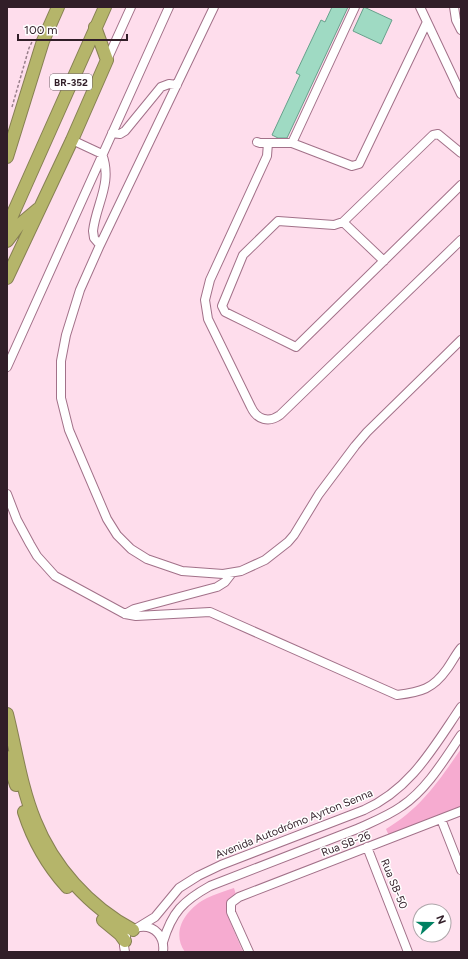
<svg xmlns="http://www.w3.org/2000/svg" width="468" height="959" viewBox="0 0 468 959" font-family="Figtree,sans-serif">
	<rect width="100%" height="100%" fill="#feddec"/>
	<path fill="#f6abd0" d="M461 749V808L389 836 386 829C421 808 438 782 461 749Z
		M234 888 236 895 227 903 226 912 243 952H185C170 931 187 908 207 898 215 894 225 891 234 888Z"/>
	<path fill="#9fdac3" stroke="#68a18c" d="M332 7H348L287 138H278L272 135 300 75 296 73 321 20 325 22Z
		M364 7 392 20 381 44 353 31Z"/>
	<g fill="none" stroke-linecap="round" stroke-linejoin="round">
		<g stroke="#a27189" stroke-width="10">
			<path id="minor" d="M214 7 100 245 80 290 66 335 61 361V398L69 430 107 519 117 535 131 549 147 559 182 571 223 574 241 571 265 560 288 542 294 535 319 494 355 446 367 432 461 340
				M420 7 461 94
				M454 7 456 20 461 30
				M107 60 131 7
				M112 133 120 134 125 131 161 87 169 84 177 85
				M72 140 102 154C113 183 96 204 93 231L94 238 100 245
				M257 142 260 143H292L355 7
				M268 143 267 156 210 280 205 300 208 319 251 407C257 420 269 423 280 415L461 240
				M292 143 352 166 359 164 427 22
				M461 153 438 134 433 135 343 222 334 225 278 221 243 255 222 306 225 312 296 347 461 185
				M343 222 384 261
				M7 367 169 7
				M7 494 17 520 30 544 37 556 55 576 125 614 136 616 210 612 397 695C421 692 433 689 447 669 452 662 456 654 461 648
				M125 614 134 609 217 587 225 582 232 573
				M441 819 461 870
				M367 847 408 952
				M140 927C155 925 165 937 163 952
				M137 928 155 917 179 888 198 876 221 865 364 810C411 789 433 748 461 707
				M163 942C172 912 183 901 210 886L357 829C372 822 388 816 402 806 427 789 444 760 461 735
				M125 952 124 946 126 937
				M249 952 231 912V903L239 897 461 811"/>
		</g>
		<g stroke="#878053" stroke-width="14">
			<path id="highway" d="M7 157 43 41 58 7
				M7 227 105 7
				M7 241 19 225 38 209
				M7 278 72 140 107 60 95 27
				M7 714C16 750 21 787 35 821 53 866 89 907 133 930
				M7 757 16 785
				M24 812C33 840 47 865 67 887
				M103 920 120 934 125 941"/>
		</g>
		<path stroke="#997f8b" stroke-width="1.5" stroke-dasharray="3 2" stroke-linecap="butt" d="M12 107 29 48 33 40"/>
		<use href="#minor" stroke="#fff" stroke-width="8"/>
		<use href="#highway" stroke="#b5b56a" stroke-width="12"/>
	</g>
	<g text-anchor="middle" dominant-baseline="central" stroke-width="3" stroke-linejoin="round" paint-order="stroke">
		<rect fill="#fff" stroke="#6f6268" stroke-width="1" x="50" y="74" width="42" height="16" rx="3"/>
		<g font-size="10" font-weight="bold" fill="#311e28">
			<text x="71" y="82">BR-352</text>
		</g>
		<g font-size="11" fill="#311e28" stroke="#fff">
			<text transform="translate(294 824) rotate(-22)">Avenida Autodrómo Ayrton Senna</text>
			<text transform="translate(346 844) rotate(-21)">Rua SB-26</text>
			<text transform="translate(394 884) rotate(68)">Rua SB-50</text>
		</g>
	</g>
	<rect width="468" height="959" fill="none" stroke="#311e28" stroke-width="16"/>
	<g transform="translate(432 923) rotate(69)"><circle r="19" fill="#ffffff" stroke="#ada5a9"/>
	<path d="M0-3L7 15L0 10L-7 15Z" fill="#008162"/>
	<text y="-6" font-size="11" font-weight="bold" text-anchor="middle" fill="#311e28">N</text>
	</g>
	<path d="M18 34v6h109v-6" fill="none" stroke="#311e28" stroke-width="2"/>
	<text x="24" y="34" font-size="12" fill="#311e28" stroke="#ffffff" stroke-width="3" paint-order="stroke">100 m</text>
</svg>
